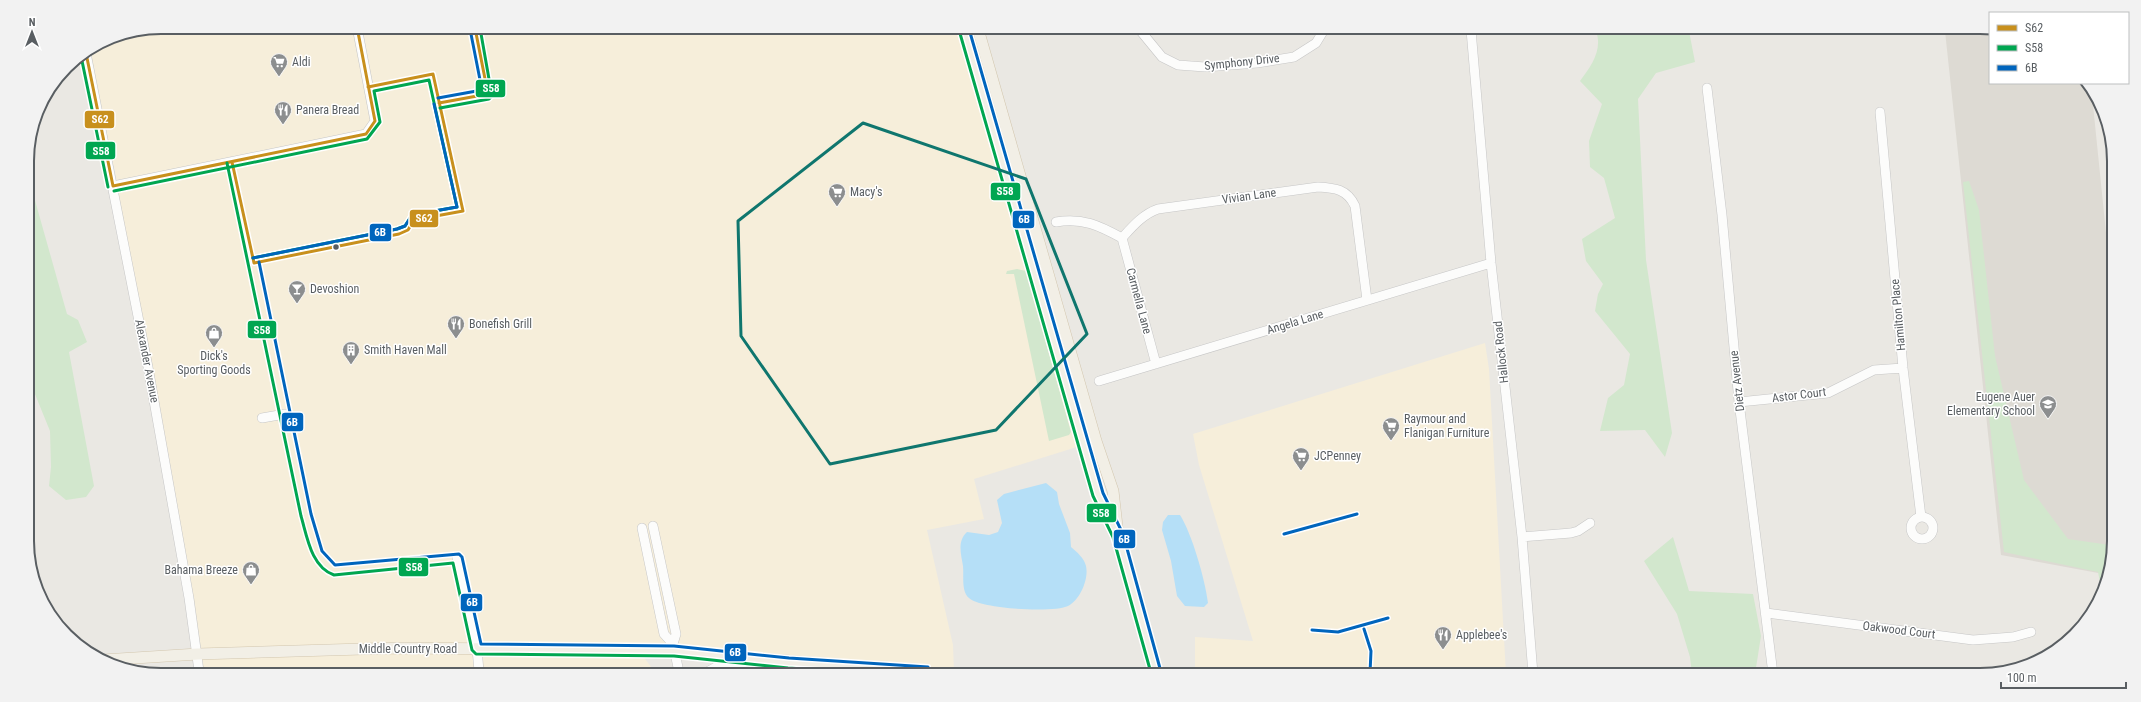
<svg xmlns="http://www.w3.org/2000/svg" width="2141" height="702" viewBox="0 0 2141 702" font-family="'Roboto Condensed',sans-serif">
	<rect width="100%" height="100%" fill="#eae8e3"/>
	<path fill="#f6eeda" d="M161 27 977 29 1096 441 974 479 984 519 927 530 953 645 954 672H710L720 656 639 651 655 672 199 671 113 186 118 185 87 52 110 37Z
		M1485 343 1489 369 1506 674 1195 673V637L1253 641 1199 465 1193 434Z"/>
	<path fill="#dddad3" d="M1945 31 1990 32V83H2086L2092 95 2111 282 2109 575 2001 555Z"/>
	<path fill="#d2e7cd" d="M1596 31H1689L1695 62 1656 73 1638 99 1646 260 1672 433 1665 457 1645 430 1600 431 1608 398 1624 385 1630 354 1595 311 1598 294 1603 284 1586 261 1582 239 1615 218 1604 178 1590 167 1589 141 1602 104 1580 81C1591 66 1603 50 1596 31Z
		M27 172 67 314 78 320 87 342 69 352 94 486 86 497 66 500 49 486 51 467 50 431 28 377Z
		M1969 181 1979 210 1995 356 2024 480 2068 539 2110 545 2109 576 2102 593 2098 572 2004 552 1963 182Z
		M1017 269 1026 271 1071 432 1069 435 1049 441 1014 274H1006L1007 271Z
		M1673 537 1689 591 1753 594 1761 636 1755 674H1692L1690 657 1677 614 1644 561Z"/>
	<path fill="#b5dff7" d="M1046 483 1057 492 1059 504 1070 533 1071 547C1077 552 1084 558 1086 566 1089 579 1080 600 1068 606 1054 613 980 609 969 598 961 591 964 576 963 566 961 554 957 541 967 532L989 535 998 532 1002 523 997 500 1004 494Z
		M1168 515H1180C1192 534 1205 579 1208 603L1204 607 1185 606 1177 596 1171 561 1162 530 1163 522Z"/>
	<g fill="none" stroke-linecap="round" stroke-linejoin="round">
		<g stroke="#c6c6c6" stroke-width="10">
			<path id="minor" d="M1139 29 1162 57 1178 65 1205 67 1257 63 1294 57 1316 43 1324 30
				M1471 30 1491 263 1522 537 1533 674
				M86 53 148 367 189 598 199 671
				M1707 88 1722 215 1739 402 1773 674
				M1880 112 1903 368 1921 517
				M113 186 366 134 375 121 357 27
				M1056 222C1082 217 1100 226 1122 238 1132 227 1143 214 1158 209L1318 187C1335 188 1347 189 1355 206L1367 300
				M1122 238 1156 364
				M1099 381 1491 263
				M1739 402 1828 393 1874 370 1903 368
				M262 418 285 414
				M1911 528a11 11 0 1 1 22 0a11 11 0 1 1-22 0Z
				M653 526 676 634 673 644
				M642 528 664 634 673 644 679 672
				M1522 537 1571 533 1578 531 1590 523
				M457 558 477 649 479 671
				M1766 613 1973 640 2013 637 2031 632
				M707 672 716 667 754 661"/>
		</g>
		<g stroke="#d3c7af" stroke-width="12">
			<path id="major" d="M964 29 1098 495 1114 528
				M978 29 1096 441 1113 491 1118 535 1156 673
				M103 660 198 654 396 648 651 650 928 672"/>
		</g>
		<use href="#minor" stroke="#fcfcfb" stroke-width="9"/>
		<use href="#major" stroke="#f2efe6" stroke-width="11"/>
		<g stroke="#fff" stroke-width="6">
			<path id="bus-1" d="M86 53 113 186
				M368 87 433 74
				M439 103 488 94 475 28
				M232 162 254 263
				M113 186 366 134 375 121 357 27
				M254 263 399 234 408 230 414 220 463 211 433 74"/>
		</g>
		<g stroke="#fff" stroke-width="6">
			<path id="bus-2" d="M959 30 1093 496 1113 537 1151 673
				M81 56 108 187
				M440 108 489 99 492 96 480 28
				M227 163 301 516C307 536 311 567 334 575L453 563 472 650 476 654 674 656 788 668 852 672
				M114 191 367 139 380 122 374 91 429 80 457 207 412 215 405 226 397 229 253 258"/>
		</g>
		<g stroke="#fff" stroke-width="6">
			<path id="bus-3" d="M969 29 1103 493 1123 534 1161 672
				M438 98 482 90 470 29
				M253 258 397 229 405 226 412 215 457 207 434 104
				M259 262 311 514 322 551 335 565 459 554 462 557 481 644 674 646 789 658 928 667
				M1284 534 1357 514
				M1364 629 1371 651 1370 673
				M1312 630 1338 632 1388 618"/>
		</g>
		<use href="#bus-1" stroke="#c8901d" stroke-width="3"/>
		<use href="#bus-2" stroke="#00a651" stroke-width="3"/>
		<use href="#bus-3" stroke="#0065bd" stroke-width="3"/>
	</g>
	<path fill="none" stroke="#0f766e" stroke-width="3" stroke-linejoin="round" d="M863 123 1026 179 1087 334 996 430 830 464 741 336 738 221Z"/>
	<defs>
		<g id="supermarket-pin" transform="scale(0.9)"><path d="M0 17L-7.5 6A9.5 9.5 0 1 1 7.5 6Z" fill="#8c8e8f" stroke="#fff"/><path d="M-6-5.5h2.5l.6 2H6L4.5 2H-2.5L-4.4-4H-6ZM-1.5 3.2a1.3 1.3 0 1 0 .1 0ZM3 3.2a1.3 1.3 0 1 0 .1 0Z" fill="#fff"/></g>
		<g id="restaurant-pin" transform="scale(0.9)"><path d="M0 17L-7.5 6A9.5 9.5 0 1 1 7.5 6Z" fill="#8c8e8f" stroke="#fff"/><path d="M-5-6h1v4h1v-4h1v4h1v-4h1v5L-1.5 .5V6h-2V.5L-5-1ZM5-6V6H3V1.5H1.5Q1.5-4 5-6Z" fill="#fff"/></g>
		<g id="bar-pin" transform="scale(0.9)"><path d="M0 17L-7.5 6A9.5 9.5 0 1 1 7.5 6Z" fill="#8c8e8f" stroke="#fff"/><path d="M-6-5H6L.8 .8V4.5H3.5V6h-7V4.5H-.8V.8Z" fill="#fff"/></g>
		<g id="shop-pin" transform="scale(0.9)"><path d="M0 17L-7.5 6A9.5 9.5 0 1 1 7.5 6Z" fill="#8c8e8f" stroke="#fff"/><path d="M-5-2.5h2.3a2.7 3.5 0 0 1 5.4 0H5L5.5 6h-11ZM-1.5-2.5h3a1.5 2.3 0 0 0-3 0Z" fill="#fff"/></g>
		<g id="building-pin" transform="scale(0.9)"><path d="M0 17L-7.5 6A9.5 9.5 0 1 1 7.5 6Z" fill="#8c8e8f" stroke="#fff"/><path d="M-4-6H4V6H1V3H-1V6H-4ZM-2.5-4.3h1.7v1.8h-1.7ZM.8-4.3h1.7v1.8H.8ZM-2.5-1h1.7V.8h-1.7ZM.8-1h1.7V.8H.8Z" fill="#fff"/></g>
		<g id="school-pin" transform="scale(0.9)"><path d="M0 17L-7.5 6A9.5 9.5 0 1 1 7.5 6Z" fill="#8c8e8f" stroke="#fff"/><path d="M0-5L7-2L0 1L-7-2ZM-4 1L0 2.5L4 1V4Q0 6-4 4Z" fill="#fff"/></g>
	</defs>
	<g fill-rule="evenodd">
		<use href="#supermarket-pin" x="279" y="62"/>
		<use href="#restaurant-pin" x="283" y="110"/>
		<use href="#supermarket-pin" x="837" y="192"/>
		<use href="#bar-pin" x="297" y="289"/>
		<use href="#restaurant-pin" x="456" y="324"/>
		<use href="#shop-pin" x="214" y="333"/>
		<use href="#building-pin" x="351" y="350"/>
		<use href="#school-pin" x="2048" y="404"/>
		<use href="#supermarket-pin" x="1391" y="426"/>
		<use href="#supermarket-pin" x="1301" y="456"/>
		<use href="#shop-pin" x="251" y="570"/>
		<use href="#restaurant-pin" x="1443" y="635"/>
	</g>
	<circle fill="#595e62" stroke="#fff" stroke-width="1.5" cx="336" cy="247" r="3.5"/>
	<g text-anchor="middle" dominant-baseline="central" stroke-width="3" stroke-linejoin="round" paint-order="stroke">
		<g font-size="12" fill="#595e62" stroke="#fff" text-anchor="start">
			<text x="292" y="62">Aldi</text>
			<text x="296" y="110">Panera Bread</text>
			<text x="850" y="192">Macy's</text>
			<text x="310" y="289">Devoshion</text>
			<text x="469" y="324">Bonefish Grill</text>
			<text x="364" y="350">Smith Haven Mall</text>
			<text x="214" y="356" text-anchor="middle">Dick's<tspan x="214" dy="14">Sporting Goods</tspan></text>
			<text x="2035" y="397" text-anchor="end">Eugene Auer<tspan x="2035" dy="14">Elementary School</tspan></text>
			<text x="1404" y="419">Raymour and<tspan x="1404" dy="14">Flanigan Furniture</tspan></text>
			<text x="1314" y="456">JCPenney</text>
			<text x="238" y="570" text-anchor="end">Bahama Breeze</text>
			<text x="1456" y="635">Applebee's</text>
		</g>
		<g font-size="12" fill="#595e62" stroke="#fff">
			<text transform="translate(1242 62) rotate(-6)">Symphony Drive</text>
			<text transform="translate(1249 196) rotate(-8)">Vivian Lane</text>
			<text transform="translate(1139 301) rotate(75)">Carmella Lane</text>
			<text transform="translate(1898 315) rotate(-95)">Hamilton Place</text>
			<text transform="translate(1295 322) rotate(-17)">Angela Lane</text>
			<text transform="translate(1501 352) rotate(-96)">Hallock Road</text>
			<text transform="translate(147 361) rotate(79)">Alexander Avenue</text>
			<text transform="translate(1737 381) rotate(-96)">Dietz Avenue</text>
			<text transform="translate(1799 395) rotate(-7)">Astor Court</text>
			<text transform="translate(1899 630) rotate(7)">Oakwood Court</text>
			<text x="408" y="649">Middle Country Road</text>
		</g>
	</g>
	<path d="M0 0H2141V702H0ZM161 34H1980A127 127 0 0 1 2107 161V541A127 127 0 0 1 1980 668H161A127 127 0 0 1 34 541V161A127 127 0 0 1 161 34Z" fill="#f2f2f2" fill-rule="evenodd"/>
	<path fill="none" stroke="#595e62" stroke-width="2" d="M161 34H1980A127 127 0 0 1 2107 161V541A127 127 0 0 1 1980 668H161A127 127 0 0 1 34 541V161A127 127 0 0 1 161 34Z"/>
	<g stroke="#fff" stroke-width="1.5">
		<rect x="475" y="79" width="31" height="19" rx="4" fill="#00a651"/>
		<rect x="84" y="110" width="31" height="19" rx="4" fill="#c8901d"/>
		<rect x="85" y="141" width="31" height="19" rx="4" fill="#00a651"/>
		<rect x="990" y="182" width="31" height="19" rx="4" fill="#00a651"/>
		<rect x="409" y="209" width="30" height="19" rx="4" fill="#c8901d"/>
		<rect x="1012" y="210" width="23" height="19" rx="4" fill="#0065bd"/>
		<rect x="369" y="223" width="23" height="19" rx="4" fill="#0065bd"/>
		<rect x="247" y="320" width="30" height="19" rx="4" fill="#00a651"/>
		<rect x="281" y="412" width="23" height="20" rx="4" fill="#0065bd"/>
		<rect x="1086" y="503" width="31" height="20" rx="4" fill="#00a651"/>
		<rect x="1113" y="529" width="23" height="20" rx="4" fill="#0065bd"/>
		<rect x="398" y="557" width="31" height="20" rx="4" fill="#00a651"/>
		<rect x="460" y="593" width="23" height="19" rx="4" fill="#0065bd"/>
		<rect x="724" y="643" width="23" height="19" rx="4" fill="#0065bd"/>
	</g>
	<g font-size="11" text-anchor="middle" font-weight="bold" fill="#fff">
		<text x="491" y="92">S58</text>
		<text x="100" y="123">S62</text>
		<text x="101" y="155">S58</text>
		<text x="1005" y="195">S58</text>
		<text x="424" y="222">S62</text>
		<text x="1024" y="223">6B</text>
		<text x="380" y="236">6B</text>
		<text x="262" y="334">S58</text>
		<text x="292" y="426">6B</text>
		<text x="1101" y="517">S58</text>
		<text x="1124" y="543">6B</text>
		<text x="414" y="571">S58</text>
		<text x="472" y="606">6B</text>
		<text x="735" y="656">6B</text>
	</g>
	<rect x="1989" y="12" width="140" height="72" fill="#ffffff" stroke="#bdbfc0"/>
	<rect x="1997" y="25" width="20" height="6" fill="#c8901d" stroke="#bdbfc0"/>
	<text x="2025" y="32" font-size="12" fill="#595e62">S62</text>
	<rect x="1997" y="45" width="20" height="6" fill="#00a651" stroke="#bdbfc0"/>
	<text x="2025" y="52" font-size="12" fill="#595e62">S58</text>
	<rect x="1997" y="65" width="20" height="6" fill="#0065bd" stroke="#bdbfc0"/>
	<text x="2025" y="72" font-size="12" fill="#595e62">6B</text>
	<g transform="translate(32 32)" stroke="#ffffff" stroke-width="3" paint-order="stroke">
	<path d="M0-3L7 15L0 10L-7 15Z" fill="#595e62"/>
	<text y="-6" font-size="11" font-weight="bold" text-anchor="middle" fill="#595e62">N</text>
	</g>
	<path d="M2001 682v6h125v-6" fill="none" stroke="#595e62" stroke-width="2"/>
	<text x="2007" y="682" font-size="12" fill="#595e62" stroke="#ffffff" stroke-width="3" paint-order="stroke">100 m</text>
</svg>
